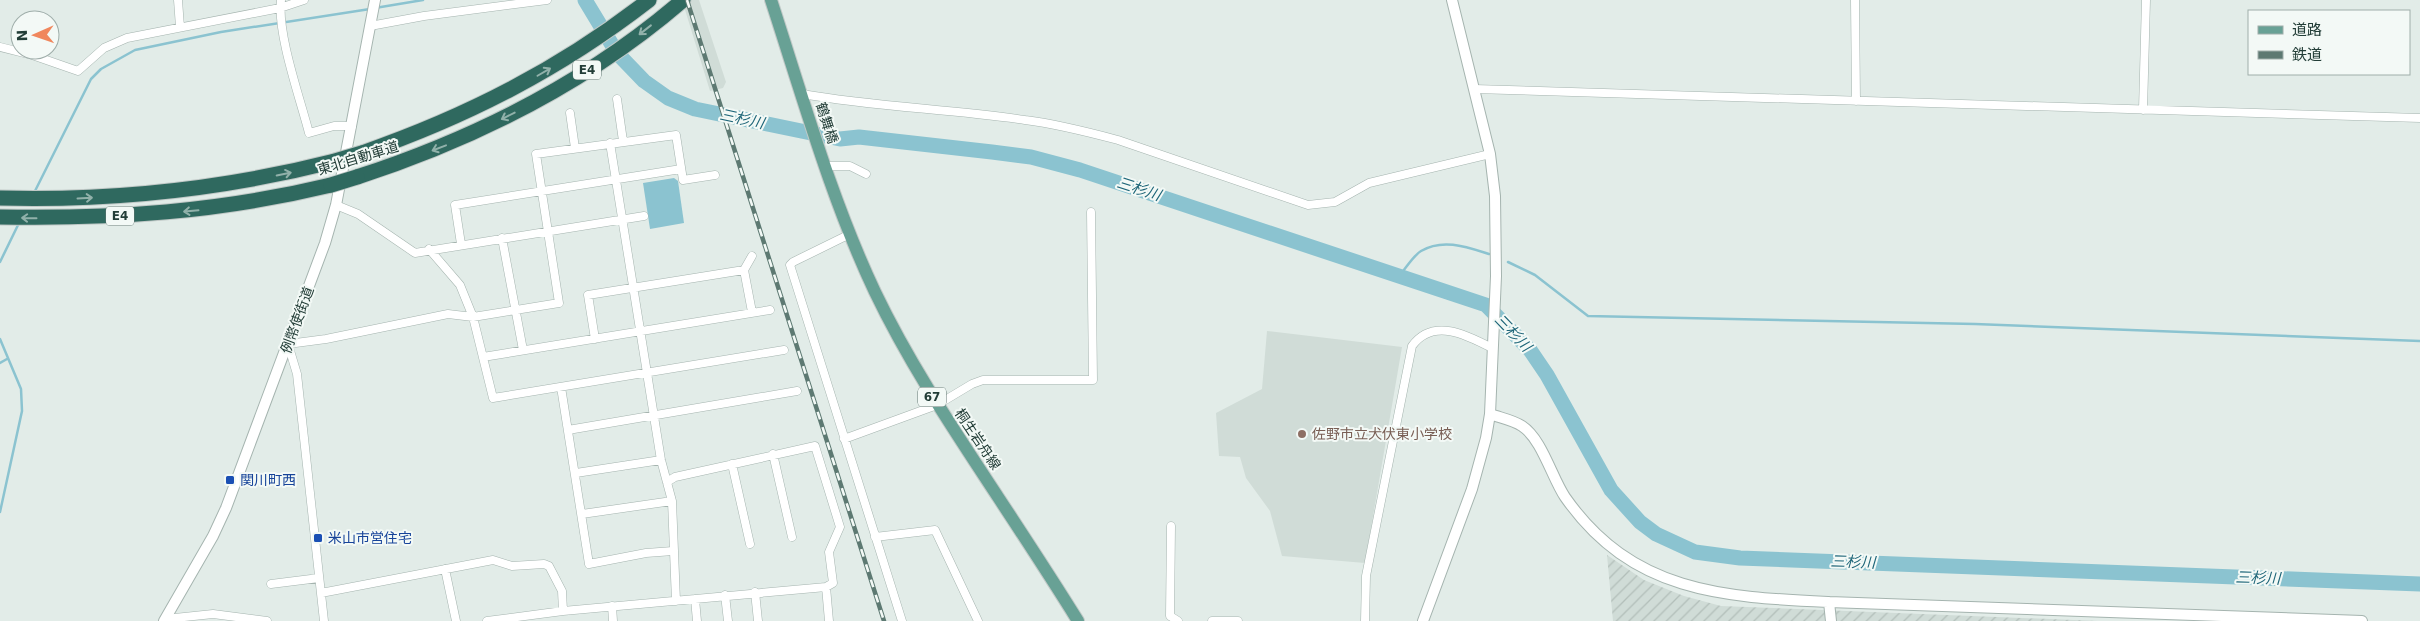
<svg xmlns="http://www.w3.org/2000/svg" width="2420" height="621" viewBox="0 0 2420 621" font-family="'DejaVu Sans','Noto Sans JP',sans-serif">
	<defs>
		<pattern id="industrial-furrows" width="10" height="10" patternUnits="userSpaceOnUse" patternTransform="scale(1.25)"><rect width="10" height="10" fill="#d0dcd7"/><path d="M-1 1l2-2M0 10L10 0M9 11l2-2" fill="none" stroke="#b2beb9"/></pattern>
	</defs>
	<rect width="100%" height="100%" fill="#e2ece8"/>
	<path fill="#d0dcd7" d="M682 0H699L726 82 723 88 710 91Z
		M1267 331 1402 347 1365 563 1282 556 1270 511 1246 478 1240 457 1219 456 1216 413 1262 389Z"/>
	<path fill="url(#industrial-furrows)" d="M1607 555 1644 580 1684 596 1721 606 2098 621H1613Z"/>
	<path fill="#8bc3d0" d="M674 178 678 181 684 223 650 229 643 183Z"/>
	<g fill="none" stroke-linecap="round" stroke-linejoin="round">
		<path stroke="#8bc3d0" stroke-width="2.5" d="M375 8 423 0
			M34 193 91 79 101 69 135 50 221 32 370 9
			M0 262 19 223
			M1508 262 1535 275 1588 316 1975 324 2420 341
			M1400 275C1406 268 1413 256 1421 251 1443 238 1467 247 1489 254
			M0 339 21 389 22 411 0 512
			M0 363 7 359"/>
		<path stroke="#8bc3d0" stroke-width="15" d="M585 0 617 53 644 81 668 98 695 109 840 139 859 137 992 152 1031 157 1080 170 1486 305 1530 350 1547 375 1611 490 1640 522 1656 534 1695 552 1740 558 2420 584"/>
		<g stroke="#a5b4af" stroke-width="9">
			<path id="minor" d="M178 0 180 27
				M281 0C277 34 300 98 309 133L334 126H352
				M1855 0 1856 101
				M370 26 424 16 547 0
				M0 47 32 55 78 71 104 48 127 38 280 8 304 0
				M1474 89 2420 118
				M802 94C876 107 951 109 1025 120 1057 124 1088 132 1118 140L1308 205 1335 202 1369 183 1490 154
				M617 99 623 141
				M2143 110 2146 0
				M570 113 575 148
				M610 143 661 460 672 501 676 601
				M825 166H850L866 174
				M336 205 358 214 415 253 644 216
				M850 234 793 262 790 265 902 621
				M502 238 523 350
				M461 244 455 205 681 169
				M429 249 460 285 473 317 493 398 784 350
				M752 256 744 270 752 312
				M595 339 588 295 744 270
				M483 357 770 310
				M561 387 589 564 646 553 673 551
				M568 430 797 391
				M844 439 937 405 972 384 983 380H1093L1091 212
				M773 454 792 537
				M732 464 750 544
				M576 473 661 460
				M582 514 672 501
				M1171 526 1170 616 1178 621
				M875 537 935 530 978 621
				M445 569 456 621
				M271 584 319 578
				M826 587 829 621
				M755 592 758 621
				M321 593 493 560 512 566 544 564 549 566 562 591 563 611
				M725 595 728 621
				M695 599 697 621
				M612 606 613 621
				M165 619 213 614 267 621
				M324 621 297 374 288 344 326 339 448 314 473 317 559 303 536 154 676 135 683 180 715 175
				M487 621 563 611 826 587 833 583 829 552 840 527 815 446 675 477 667 482
				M1212 621H1238
				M1365 621 1366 576 1412 346C1433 317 1467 335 1492 348"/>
		</g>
		<g stroke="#a5b4af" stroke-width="12">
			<path id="tertiary" d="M1490 414C1501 418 1513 420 1522 426 1542 439 1552 478 1565 497 1632 593 1723 597 1829 602
				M164 621 213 536 226 508 325 243 336 205 375 0
				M1423 621 1472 489 1486 438 1490 414 1496 276 1495 196 1490 154 1452 0
				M1831 621 1829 602 2362 621"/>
		</g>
		<g stroke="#c1c9c7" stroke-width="14">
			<path id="primary" d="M771 0C803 98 831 199 875 292 910 365 954 430 998 497 1025 538 1052 579 1078 621"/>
		</g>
		<g stroke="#c1c9c7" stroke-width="17">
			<path id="motorway" d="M362 153C468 116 560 69 649 0
				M357 177C477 138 588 82 683 0
				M0 198C114 201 225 189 335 161
				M0 217C115 219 219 212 331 185"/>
		</g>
		<use href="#minor" stroke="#fff" stroke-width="8"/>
		<use href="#tertiary" stroke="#fff" stroke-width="10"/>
		<use href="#primary" stroke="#68a195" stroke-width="12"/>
		<use href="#motorway" stroke="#2f695f" stroke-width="15"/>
		<g stroke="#5d7972" stroke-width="4.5">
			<path id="rail" d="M687 0 884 621"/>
		</g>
		<use href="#rail" stroke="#f3f9f6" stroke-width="2.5" stroke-dasharray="8" stroke-linecap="butt"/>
		<g stroke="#c1c9c7" stroke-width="17" stroke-linecap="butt">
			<path id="motorway-bridge" d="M335 161 362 153
				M331 185 357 177"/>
		</g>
		<use href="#motorway-bridge" stroke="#2f695f" stroke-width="15"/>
	</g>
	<defs><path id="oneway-shaft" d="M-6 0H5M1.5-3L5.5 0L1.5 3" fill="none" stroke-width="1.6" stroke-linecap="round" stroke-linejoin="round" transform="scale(1.25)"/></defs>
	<g stroke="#91b1aa">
		<use href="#oneway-shaft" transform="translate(645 30) rotate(142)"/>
		<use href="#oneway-shaft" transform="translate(544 72) rotate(-30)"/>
		<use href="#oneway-shaft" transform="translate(508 116) rotate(153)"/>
		<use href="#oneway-shaft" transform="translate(439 148) rotate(159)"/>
		<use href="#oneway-shaft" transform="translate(284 174) rotate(-12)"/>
		<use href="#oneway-shaft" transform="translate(85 198) rotate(-3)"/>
		<use href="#oneway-shaft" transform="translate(191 211) rotate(175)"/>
		<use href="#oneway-shaft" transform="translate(29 218) rotate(-179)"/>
	</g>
	<circle fill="#8d6e63" stroke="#f3f9f6" stroke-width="2" cx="1302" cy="434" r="5"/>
	<g fill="#1a4fb4" stroke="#f3f9f6" stroke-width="2">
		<rect x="225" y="475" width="10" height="10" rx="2.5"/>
		<rect x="313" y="533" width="10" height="10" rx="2.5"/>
	</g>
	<g text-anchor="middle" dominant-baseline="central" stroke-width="4" stroke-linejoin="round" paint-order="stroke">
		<g fill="#f3f9f6" stroke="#617570" stroke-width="1">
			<rect x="573" y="60.5" width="28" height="19" rx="4"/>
			<rect x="106" y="206.5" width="28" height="19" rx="4"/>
			<rect x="918" y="387.5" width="28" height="19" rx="4"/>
		</g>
		<g font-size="12" font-weight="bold" fill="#223d37">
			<text x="587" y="70">E4</text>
			<text x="120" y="216">E4</text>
			<text x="932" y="397">67</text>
		</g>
		<g font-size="14" fill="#223d37" stroke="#f3f9f6">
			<text transform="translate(827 123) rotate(72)">鶴舞橋</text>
			<text transform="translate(358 158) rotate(-17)">東北自動車道</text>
			<text transform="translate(297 320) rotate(-70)">例幣使街道</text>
			<text transform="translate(978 439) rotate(56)">桐生岩舟線</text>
		</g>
		<g font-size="14" fill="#785e54" stroke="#f3f9f6" text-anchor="start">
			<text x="1312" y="434">佐野市立犬伏東小学校</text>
		</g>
		<g font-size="14" fill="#164399" stroke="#f3f9f6" text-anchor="start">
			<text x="240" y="480">関川町西</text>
			<text x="328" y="538">米山市営住宅</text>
		</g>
		<g font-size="15" font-style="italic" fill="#1d6578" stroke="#f3f9f6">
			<text transform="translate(742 119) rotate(12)">三杉川</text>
			<text transform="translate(1139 189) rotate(18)">三杉川</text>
			<text transform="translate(1513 333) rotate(46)">三杉川</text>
			<text transform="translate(1853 562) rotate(2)">三杉川</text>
			<text transform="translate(2258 578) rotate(2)">三杉川</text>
		</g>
	</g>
	<rect x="2248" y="10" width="162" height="65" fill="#f3f9f6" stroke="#9faeaa"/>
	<rect x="2258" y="26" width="25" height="8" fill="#68a195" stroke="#9faeaa"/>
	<text x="2292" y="35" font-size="15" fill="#223d37">道路</text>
	<rect x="2258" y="51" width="25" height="8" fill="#5d7972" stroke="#9faeaa"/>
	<text x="2292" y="60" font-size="15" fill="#223d37">鉄道</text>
	<g transform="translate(35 35) rotate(268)"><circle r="24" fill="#f3f9f6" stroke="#9faeaa"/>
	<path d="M0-4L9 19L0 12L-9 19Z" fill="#f0875d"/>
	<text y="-8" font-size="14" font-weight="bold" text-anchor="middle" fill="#223d37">N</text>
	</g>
</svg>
